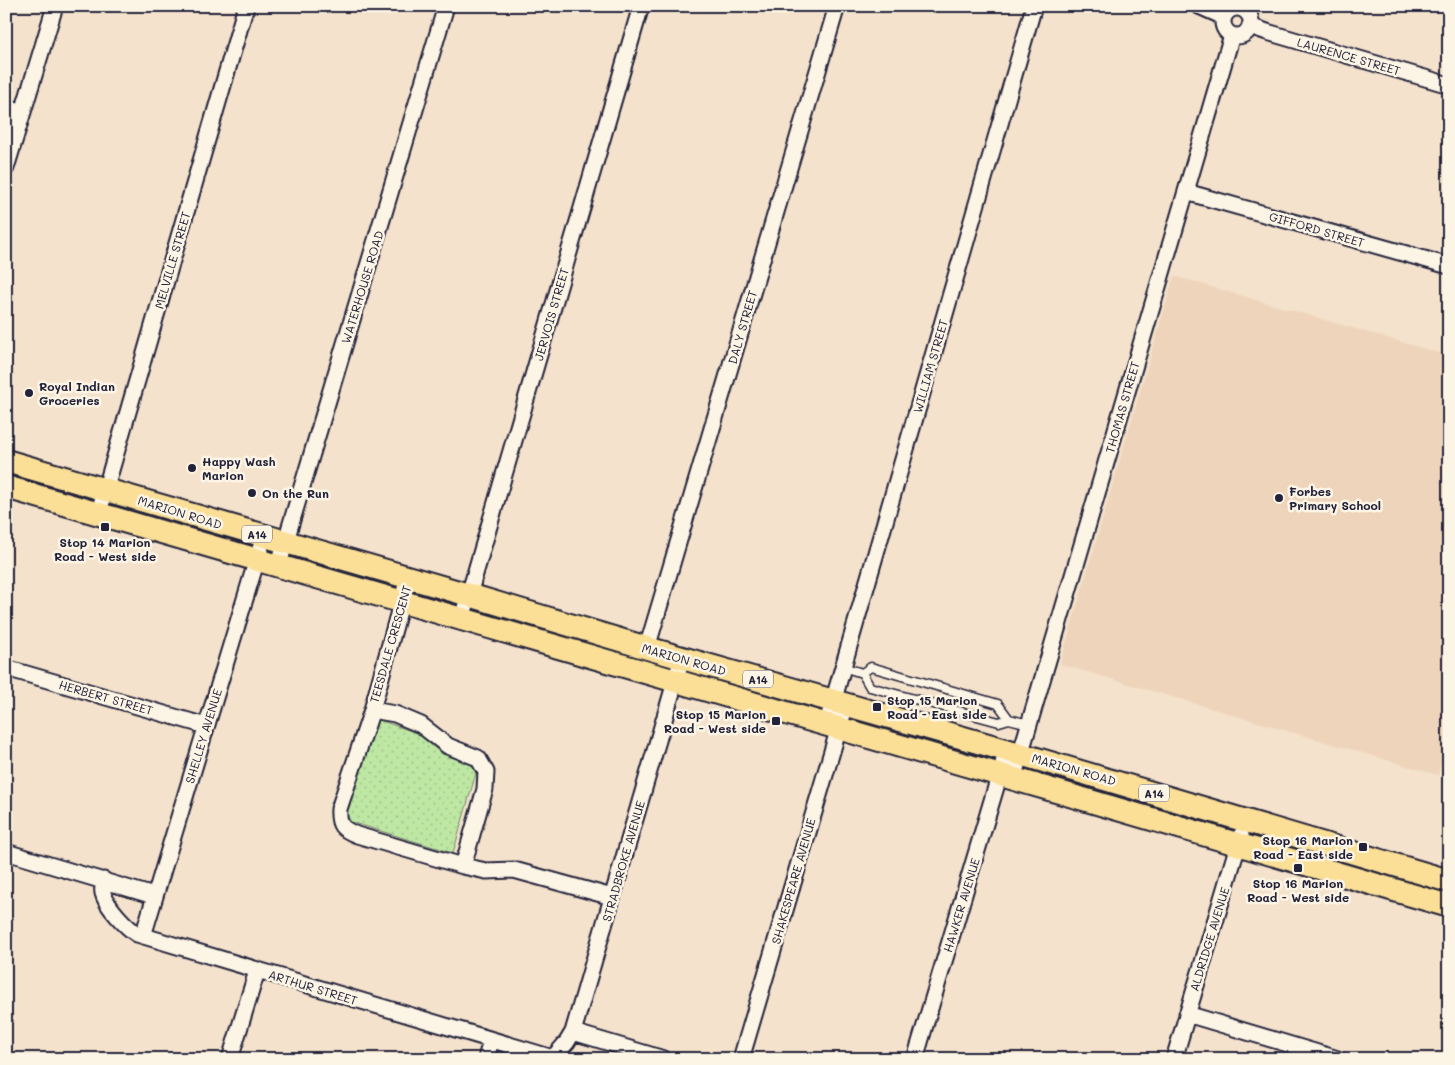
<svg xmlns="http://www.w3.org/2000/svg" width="1455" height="1065" viewBox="0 0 1455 1065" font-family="Mali,sans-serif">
	<defs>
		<pattern id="grass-dots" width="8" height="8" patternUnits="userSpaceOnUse" patternTransform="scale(1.25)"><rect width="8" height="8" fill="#bee7a3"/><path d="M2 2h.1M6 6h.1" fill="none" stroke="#a3c68d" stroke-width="1.8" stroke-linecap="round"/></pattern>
	</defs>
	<rect width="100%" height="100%" fill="#f4e2cc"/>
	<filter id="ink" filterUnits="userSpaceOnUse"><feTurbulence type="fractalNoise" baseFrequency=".02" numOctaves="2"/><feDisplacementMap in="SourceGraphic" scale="10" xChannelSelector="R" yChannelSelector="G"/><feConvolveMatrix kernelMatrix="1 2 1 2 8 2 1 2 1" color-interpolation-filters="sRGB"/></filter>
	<g filter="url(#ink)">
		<path fill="#eed4bb" d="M1174 276 1449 356V738L1438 775 1060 664Z"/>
		<path fill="url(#grass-dots)" stroke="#70846f" d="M373 718 417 733 442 754 478 766 453 853 351 822 345 811Z"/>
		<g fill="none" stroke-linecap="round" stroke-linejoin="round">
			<g stroke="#22223b" stroke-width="11">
				<path id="service" d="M843 667 862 673 871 667 998 704 1009 719
					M862 673 870 687 999 722 1009 719 1029 724"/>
			</g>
			<g stroke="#22223b" stroke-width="19">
				<path id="minor" d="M1199 6 1224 17
					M1223 22a14 14 0 1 1 28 0a14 14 0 1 1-28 0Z
					M1250 26 1267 32 1449 85
					M6 107 23 112
					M6 168 55 6
					M1186 192 1449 266
					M98 515 246 6
					M278 567 446 6
					M408 578 372 710 339 809C338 826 342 829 357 835L463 866 486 871 514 870 612 897
					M461 622 641 6
					M647 648 837 6
					M6 668 206 726
					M372 710 395 714 421 725 448 746 478 758 486 772 485 789 463 866
					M826 726 1034 6
					M1013 779 1232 35
					M6 852 154 896
					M104 880C103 885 102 888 103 893 106 906 126 927 137 934L553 1058
					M143 936 264 536
					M1187 1014 1338 1059
					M573 1032 664 1059
					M230 1059 257 971
					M486 1059 491 1040
					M552 1059 567 1042 573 1032 682 658
					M741 1059 846 704
					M915 1059 1007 750
					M1174 1059 1241 835"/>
			</g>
			<g stroke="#22223b" stroke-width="26">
				<path id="primary" d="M6 461 469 595 647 648 1020 754 1449 881
					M6 487C486 631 969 763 1449 906"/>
			</g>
			<use href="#service" stroke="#fcf5e5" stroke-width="8"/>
			<use href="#minor" stroke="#fcf5e5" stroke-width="15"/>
			<use href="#primary" stroke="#fbdf96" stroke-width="22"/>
		</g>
	</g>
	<g fill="#22223b" stroke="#fcf5e5" stroke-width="2">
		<circle cx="29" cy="393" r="5"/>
		<circle cx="192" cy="468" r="5"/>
		<circle cx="252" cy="493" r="5"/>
		<circle cx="1279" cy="498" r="5"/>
		<rect x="100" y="522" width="10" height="10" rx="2.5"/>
		<rect x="872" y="702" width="10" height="10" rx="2.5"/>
		<rect x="771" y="716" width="10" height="10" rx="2.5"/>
		<rect x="1358" y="842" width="10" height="10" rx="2.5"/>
		<rect x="1293" y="863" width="10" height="10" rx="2.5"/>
	</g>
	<g text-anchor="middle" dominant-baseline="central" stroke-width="5" stroke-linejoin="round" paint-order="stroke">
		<g fill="#fcf5e5" stroke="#63616e" stroke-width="1">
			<rect x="242" y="525.5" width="30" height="17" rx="4"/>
			<rect x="743" y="670.5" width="30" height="17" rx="4"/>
			<rect x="1139" y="784.5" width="30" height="17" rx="4"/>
		</g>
		<g font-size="11" font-weight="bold" fill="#22223b">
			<text x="257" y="534">A14</text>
			<text x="758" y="679">A14</text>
			<text x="1154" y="793">A14</text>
		</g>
		<g font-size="12" fill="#22223b" stroke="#fcf5e5">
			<text transform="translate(1349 56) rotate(16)">LAURENCE STREET</text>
			<text transform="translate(1317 229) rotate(16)">GIFFORD STREET</text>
			<text transform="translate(172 260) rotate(-74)">MELVILLE STREET</text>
			<text transform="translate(362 287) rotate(-73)">WATERHOUSE ROAD</text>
			<text transform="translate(551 314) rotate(-74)">JERVOIS STREET</text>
			<text transform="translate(742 327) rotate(-74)">DALY STREET</text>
			<text transform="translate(930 366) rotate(-74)">WILLIAM STREET</text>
			<text transform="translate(1122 407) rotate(-74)">THOMAS STREET</text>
			<text transform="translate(180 512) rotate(17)">MARION ROAD</text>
			<text transform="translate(390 644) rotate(-74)">TEESDALE CRESCENT</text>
			<text transform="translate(684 659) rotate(16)">MARION ROAD</text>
			<text transform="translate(106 697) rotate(16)">HERBERT STREET</text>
			<text transform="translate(203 736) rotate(-73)">SHELLEY AVENUE</text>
			<text transform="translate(1074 769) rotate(16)">MARION ROAD</text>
			<text transform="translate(623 861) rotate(-74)">STRADBROKE AVENUE</text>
			<text transform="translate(793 881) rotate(-74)">SHAKESPEARE AVENUE</text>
			<text transform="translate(961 905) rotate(-73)">HAWKER AVENUE</text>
			<text transform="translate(1209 939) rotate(-73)">ALDRIDGE AVENUE</text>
			<text transform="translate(313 987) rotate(17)">ARTHUR STREET</text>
		</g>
		<g font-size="12" font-weight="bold" fill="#22223b" stroke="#fcf5e5" text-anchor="start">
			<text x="39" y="386">Royal Indian<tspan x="39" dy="14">Groceries</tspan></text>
			<text x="202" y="461">Happy Wash<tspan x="202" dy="14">Marion</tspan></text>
			<text x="1289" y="491">Forbes<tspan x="1289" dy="14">Primary School</tspan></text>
			<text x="262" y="493">On the Run</text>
			<text x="105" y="542" text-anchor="middle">Stop 14 Marion<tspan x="105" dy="14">Road - West side</tspan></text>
			<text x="887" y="700">Stop 15 Marion<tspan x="887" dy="14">Road - East side</tspan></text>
			<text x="766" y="714" text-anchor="end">Stop 15 Marion<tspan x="766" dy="14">Road - West side</tspan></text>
			<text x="1353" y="840" text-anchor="end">Stop 16 Marion<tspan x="1353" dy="14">Road - East side</tspan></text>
			<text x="1298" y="883" text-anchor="middle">Stop 16 Marion<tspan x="1298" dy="14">Road - West side</tspan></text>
		</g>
	</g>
	<rect width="1455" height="1065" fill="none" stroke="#fcf5e5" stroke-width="25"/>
	<rect x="12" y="12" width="1430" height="1040" fill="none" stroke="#22223b" stroke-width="2" filter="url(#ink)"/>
</svg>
